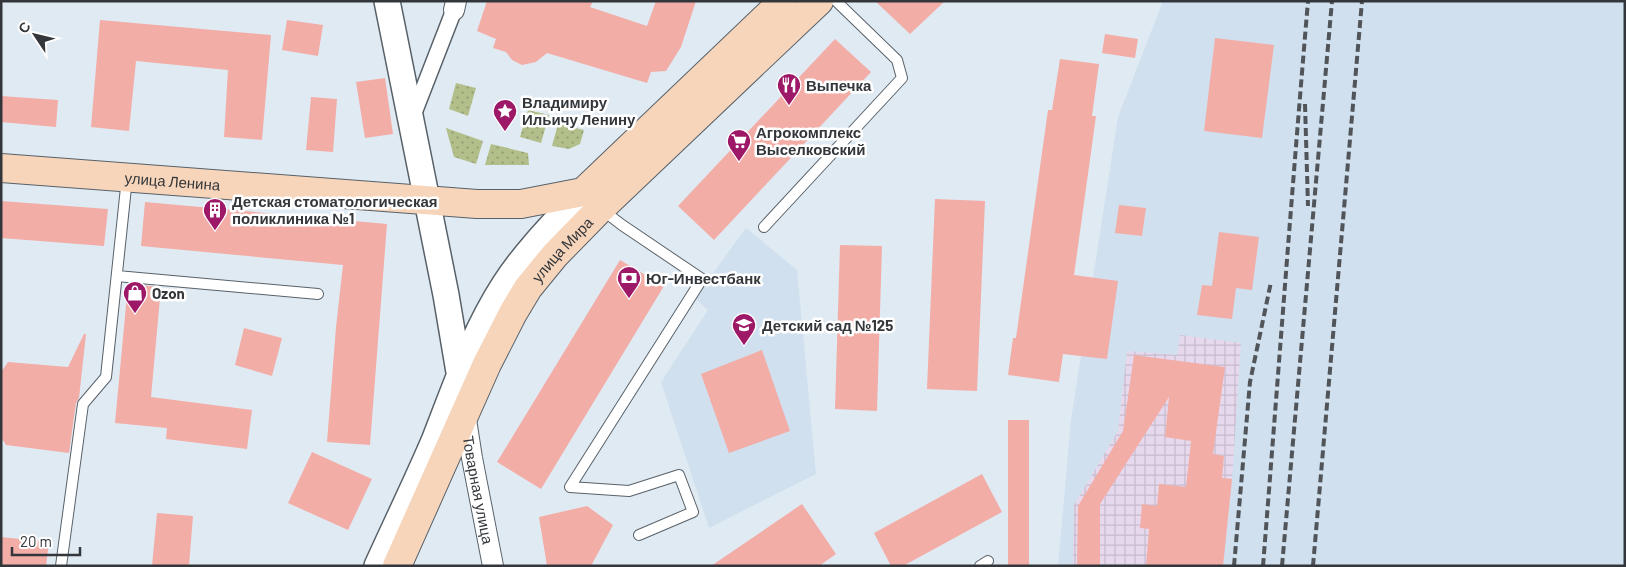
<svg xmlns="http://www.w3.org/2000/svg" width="1626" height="567" viewBox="0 0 1626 567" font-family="Barlow,sans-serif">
	<defs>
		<pattern id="industrial-grid" width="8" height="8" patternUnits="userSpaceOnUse" patternTransform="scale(1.25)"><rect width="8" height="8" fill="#e7d9ed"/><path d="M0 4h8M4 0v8" fill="none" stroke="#c7bbcc"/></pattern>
		<pattern id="green-dots" width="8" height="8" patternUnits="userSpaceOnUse" patternTransform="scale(1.25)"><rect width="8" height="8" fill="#b3bf8b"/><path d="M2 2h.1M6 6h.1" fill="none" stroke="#929c73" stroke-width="1.8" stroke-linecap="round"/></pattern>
	</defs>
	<rect width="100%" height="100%" fill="#e0eaf3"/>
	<path fill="#d0e0ee" d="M1163 1H1625V566H1058L1071 420 1118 117Z
		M746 228 797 270 816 474 709 528 661 382 708 310 691 295 702 277 708 280Z"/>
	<path fill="url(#industrial-grid)" d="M1180 335 1241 343 1232 479 1223 566H1073L1074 505 1118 431 1127 351 1177 355Z"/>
	<path fill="url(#green-dots)" d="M456 83 476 88 468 116 449 109Z
		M528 110 549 115 541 143 520 137Z
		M558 124 584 130 580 144 569 149 552 146Z
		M446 128 483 141 476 164 454 157Z
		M491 144 528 153 529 165H485Z"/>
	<path fill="#f3ada7" d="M487 1H593L590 7 647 26 656 1H696L681 47 666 71 651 72 647 83 547 53 536 62 522 65 512 60 506 52 493 48 496 39 477 31Z
		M875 1H945L910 34Z
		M100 20 271 35 262 140 224 137 228 70 136 61 129 131 91 127Z
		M287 20 323 25 318 56 282 50Z
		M1105 34 1138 39 1135 58 1102 53Z
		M1215 38 1274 45 1262 138 1204 131Z
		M835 39 871 72 714 240 678 206Z
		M1060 59 1099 64 1092 116H1096L1074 275 1118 281 1107 359 1063 354 1059 382 1008 375 1013 338H1016L1048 110H1052Z
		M385 78 393 134 365 138 356 82Z
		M1 96 58 100 56 127 1 122Z
		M311 97 337 99 333 152 306 150Z
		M935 199 985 201 977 391 927 389Z
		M1 201 108 209 104 246 1 238Z
		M145 202 387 224 370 445 327 442 336 327 343 265 141 246Z
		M1119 205 1146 208 1142 236 1115 233Z
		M1219 232 1259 237 1252 290 1236 288 1232 319 1197 315 1202 285 1212 286Z
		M840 245 882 246 877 411 835 409Z
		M620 260 664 286 541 489 497 462Z
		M128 284 161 287 151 397 252 410 247 449 166 439 167 428 115 423Z
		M244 328 282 338 272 376 235 365Z
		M84 334H86L79 398 76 403 69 453 6 445 1 437V372L8 362 68 367Z
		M762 350 790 431 729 453 701 374Z
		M1134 355 1225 367 1213 454 1224 456 1222 478 1232 479 1223 566H1146L1149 529 1140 528 1142 504 1157 506 1159 484 1186 487 1191 441 1165 437 1169 397 1100 504V566H1077L1078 506 1123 431Z
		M1008 420H1029V566H1008Z
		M312 452 372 479 348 530 288 503Z
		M982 474 1002 512 903 566H891L874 533Z
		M802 504 836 554 819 566H711Z
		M587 506 613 525 591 566H547L539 517Z
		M157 513 193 516 189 566H152Z
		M1 537 49 542 46 566H1Z"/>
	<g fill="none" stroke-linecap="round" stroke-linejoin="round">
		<g stroke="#586168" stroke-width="12">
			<path id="service" d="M601 209 622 225 702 279 570 487 629 491 679 475 693 512 639 535
				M764 227 902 78 897 60 836 1
				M117 276 318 294
				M61 566 83 404 106 377 127 178
				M980 566 988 561"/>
		</g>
		<g stroke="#586168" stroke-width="18">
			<path id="pedestrian" d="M412 118 454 10"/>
		</g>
		<g stroke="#586168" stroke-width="22">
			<g id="minor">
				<path d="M454 10 456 1"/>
				<path id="s1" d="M465 413 472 458 493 566"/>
			</g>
		</g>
		<g stroke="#586168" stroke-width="28">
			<path id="tertiary" d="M387 1 446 295 460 378
				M377 566C396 524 416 483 434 441 455 388 473 333 504 285 526 251 555 222 583 192"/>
		</g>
		<g stroke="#586168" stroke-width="30">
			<g id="secondary">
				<path id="s2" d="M1 168 477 204H521L583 192 783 1"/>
				<path id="s3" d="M397 566 487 364 513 313 528 288 555 255 600 209 819 1"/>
			</g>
		</g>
		<use href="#service" stroke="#fff" stroke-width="10"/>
		<use href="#pedestrian" stroke="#fff" stroke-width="15"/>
		<use href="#minor" stroke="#fff" stroke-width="20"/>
		<use href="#tertiary" stroke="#fff" stroke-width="25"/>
		<use href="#secondary" stroke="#f7d5bb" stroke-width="28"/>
		<path stroke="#51555a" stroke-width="4" stroke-dasharray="8 4" stroke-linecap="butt" d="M1305 104 1308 206
			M1234 566 1250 382 1271 282
			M1263 566C1278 378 1292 189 1308 1
			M1282 566 1332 1
			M1313 566 1362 1"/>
	</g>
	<defs>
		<g id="restaurant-pin" transform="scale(1.25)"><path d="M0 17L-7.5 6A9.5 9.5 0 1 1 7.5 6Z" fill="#9e1868" stroke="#fff"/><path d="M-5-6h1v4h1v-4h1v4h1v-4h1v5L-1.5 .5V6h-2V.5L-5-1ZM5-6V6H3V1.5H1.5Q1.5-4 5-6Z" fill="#fff"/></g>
		<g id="sight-pin" transform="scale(1.25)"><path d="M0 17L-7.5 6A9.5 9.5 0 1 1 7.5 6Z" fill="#9e1868" stroke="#fff"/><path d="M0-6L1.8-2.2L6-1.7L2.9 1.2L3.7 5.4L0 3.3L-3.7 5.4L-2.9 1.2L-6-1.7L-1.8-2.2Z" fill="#fff"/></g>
		<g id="supermarket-pin" transform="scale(1.25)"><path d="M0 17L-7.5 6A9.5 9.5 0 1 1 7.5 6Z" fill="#9e1868" stroke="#fff"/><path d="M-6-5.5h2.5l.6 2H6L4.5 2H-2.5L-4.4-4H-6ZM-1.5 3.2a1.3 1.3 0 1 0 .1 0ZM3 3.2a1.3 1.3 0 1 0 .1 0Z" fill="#fff"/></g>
		<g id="building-pin" transform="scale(1.25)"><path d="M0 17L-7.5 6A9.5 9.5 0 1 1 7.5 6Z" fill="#9e1868" stroke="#fff"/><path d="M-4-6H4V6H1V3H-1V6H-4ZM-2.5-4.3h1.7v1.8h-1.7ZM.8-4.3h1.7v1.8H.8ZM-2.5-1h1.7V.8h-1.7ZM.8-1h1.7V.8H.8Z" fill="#fff"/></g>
		<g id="bank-pin" transform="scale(1.25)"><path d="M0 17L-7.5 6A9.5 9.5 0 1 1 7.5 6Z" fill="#9e1868" stroke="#fff"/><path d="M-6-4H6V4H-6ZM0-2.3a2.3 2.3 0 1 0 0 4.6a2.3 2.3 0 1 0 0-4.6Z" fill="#fff"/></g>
		<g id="shop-pin" transform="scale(1.25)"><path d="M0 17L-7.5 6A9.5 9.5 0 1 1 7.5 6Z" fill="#9e1868" stroke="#fff"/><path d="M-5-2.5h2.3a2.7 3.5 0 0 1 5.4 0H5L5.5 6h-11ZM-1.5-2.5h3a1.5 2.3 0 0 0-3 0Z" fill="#fff"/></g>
		<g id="school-pin" transform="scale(1.25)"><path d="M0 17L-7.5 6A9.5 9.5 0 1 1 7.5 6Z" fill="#9e1868" stroke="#fff"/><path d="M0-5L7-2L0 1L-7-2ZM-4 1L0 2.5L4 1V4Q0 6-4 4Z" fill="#fff"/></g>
	</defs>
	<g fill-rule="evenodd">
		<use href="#restaurant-pin" x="789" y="85"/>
		<use href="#sight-pin" x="505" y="111"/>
		<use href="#supermarket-pin" x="739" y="141"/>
		<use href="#building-pin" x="215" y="210"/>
		<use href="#bank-pin" x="629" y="278"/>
		<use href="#shop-pin" x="135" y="293"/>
		<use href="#school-pin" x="744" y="325"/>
	</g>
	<g text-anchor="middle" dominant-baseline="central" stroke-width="5" stroke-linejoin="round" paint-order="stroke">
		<g font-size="15" font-weight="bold" fill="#33363a" stroke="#fff" text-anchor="start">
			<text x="806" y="85">Выпечка</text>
			<text x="522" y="102">Владимиру<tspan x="522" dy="17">Ильичу Ленину</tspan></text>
			<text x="756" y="132">Агрокомплекс<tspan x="756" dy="17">Выселковский</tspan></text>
			<text x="232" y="201">Детская стоматологическая<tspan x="232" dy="17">поликлиника №1</tspan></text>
			<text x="646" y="278">Юг-Инвестбанк</text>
			<text x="152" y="293">Ozon</text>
			<text x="762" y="325">Детский сад №125</text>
		</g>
		<g font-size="15" fill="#33363a" stroke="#fff">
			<text stroke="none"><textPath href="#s2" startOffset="172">улица Ленина</textPath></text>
			<text stroke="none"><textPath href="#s3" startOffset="359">улица Мира</textPath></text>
			<text stroke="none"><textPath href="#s1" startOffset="78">Товарная улица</textPath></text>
		</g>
	</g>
	<rect width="1626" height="567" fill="none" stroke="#33363a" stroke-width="5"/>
	<g transform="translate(35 35) rotate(305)" stroke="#ffffff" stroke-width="4" paint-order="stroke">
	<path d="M0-4L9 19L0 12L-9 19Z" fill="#33363a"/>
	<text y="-8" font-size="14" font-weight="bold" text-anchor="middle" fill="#33363a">С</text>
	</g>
	<path d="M12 547v8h68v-8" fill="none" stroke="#33363a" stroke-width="2.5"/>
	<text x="20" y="547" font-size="15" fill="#33363a" stroke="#ffffff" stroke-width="4" paint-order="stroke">20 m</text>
</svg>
